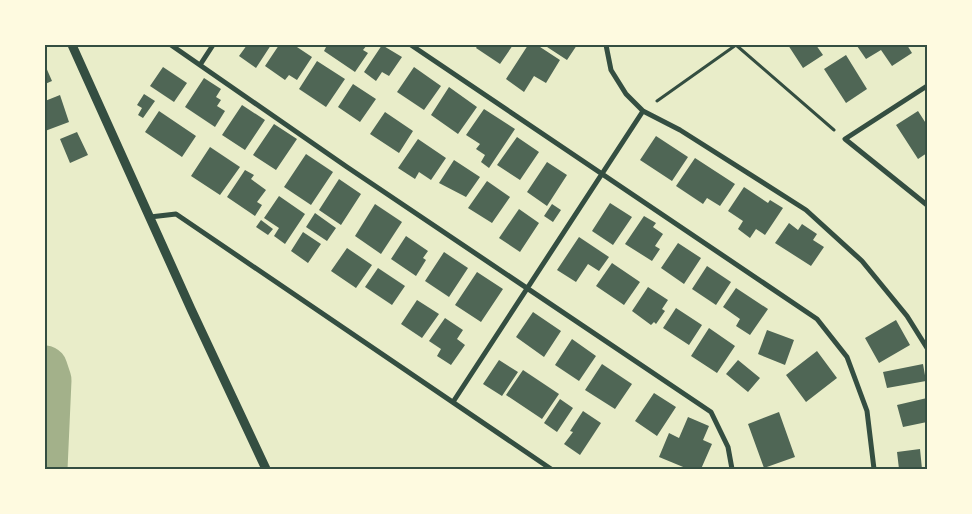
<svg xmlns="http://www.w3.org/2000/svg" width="972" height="514" viewBox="0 0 972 514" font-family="Ubuntu,sans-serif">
	<rect width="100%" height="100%" fill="#e9edc9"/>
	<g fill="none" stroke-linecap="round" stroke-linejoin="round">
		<path stroke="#a3b18a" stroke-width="45" d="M45 368 49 380 45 469"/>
	</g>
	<path fill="#4f6655" d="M247 45H271L256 68 239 56Z
		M279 45H294L312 57 297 80 289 75 285 80 265 66Z
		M327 45H367L363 50 368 53 355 72 324 51Z
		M382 45 402 57 389 76 382 72 376 81 364 72Z
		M478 45H513L500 64 476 48Z
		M528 45H537L560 60 546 83 534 76 524 92 506 79Z
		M544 45H577L567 60Z
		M788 45H816L823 55 803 68Z
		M858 45H907L912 53 892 66 881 50 866 59 857 46Z
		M846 55 867 89 846 103 824 69Z
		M317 61 345 79 326 107 299 89Z
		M45 65 52 81 45 84Z
		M163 67 187 83 174 102 150 86Z
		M414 67 441 86 424 110 397 92Z
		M204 78 221 89 216 97 221 100 217 106 225 111 215 127 185 107Z
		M353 84 376 99 360 122 338 107Z
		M449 87 477 107 458 134 431 115Z
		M144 94 155 101 143 118 138 115 142 108 137 105Z
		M60 95 69 122 45 131V101Z
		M242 105 265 120 245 150 222 135Z
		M484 109 515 129 489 168 481 162 485 155 476 149 480 144 466 135Z
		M159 111 196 136 182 157 145 132Z
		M918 111 927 125V153L918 159 896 125Z
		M385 112 413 131 399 153 370 134Z
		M274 124 297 139 276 170 253 155Z
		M77 132 88 155 70 163 60 139Z
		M656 136 688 157 672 181 640 160Z
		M517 137 539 152 520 180 497 165Z
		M418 139 446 158 431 180 419 172 415 179 398 168Z
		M210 147 240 167 220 195 191 176Z
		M306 154 333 172 311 205 284 187Z
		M695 158 735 184 720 206 707 198 703 204 676 186Z
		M454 160 480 177 466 197 439 183Z
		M547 162 567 175 547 206 527 192Z
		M245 170 254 175 251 179 266 190 257 202 262 205 255 216 227 197Z
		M339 179 361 194 341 225 319 210Z
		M487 181 510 197 492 223 468 208Z
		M744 187 768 203 770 200 783 208 765 235 756 229 750 238 738 229 743 221 728 211Z
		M279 196 305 214 285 244 274 236 279 228 264 218Z
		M610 203 632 217 613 245 592 231Z
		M375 204 402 222 381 254 355 236Z
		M552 204 561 210 553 222 544 216Z
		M519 209 539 223 520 252 499 238Z
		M315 213 336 228 327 241 306 227Z
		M644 216 656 223 653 227 663 234 655 246 660 249 652 261 625 244Z
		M261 220 273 229 268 235 256 227Z
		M789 223 798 230 802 224 817 234 813 240 824 247 811 266 775 243Z
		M303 232 321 244 308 263 291 251Z
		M406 236 428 251 423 258 426 260 416 276 391 259Z
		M579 237 609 257 599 271 588 264 576 282 557 270Z
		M678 243 701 258 684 284 661 268Z
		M347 248 372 265 356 288 331 271Z
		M444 252 468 268 449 297 425 281Z
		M612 263 640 282 624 305 596 286Z
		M707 266 731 282 716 305 692 289Z
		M378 268 405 286 392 305 365 287Z
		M477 272 503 289 481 322 455 305Z
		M648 287 668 300 662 309 665 311 656 324 654 322 651 325 632 311Z
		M736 288 768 309 750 335 736 326 740 319 723 307Z
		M417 300 439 314 422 338 401 324Z
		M676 308 702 325 689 345 663 328Z
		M533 312 561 331 544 357 516 337Z
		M445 318 463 330 457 339 465 345 451 365 437 356 441 349 429 341Z
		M896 320 910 345 879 363 865 338Z
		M709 328 735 346 717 373 691 356Z
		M767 330 794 340 785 365 758 354Z
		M572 339 596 356 579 381 555 365Z
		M817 351 837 378 806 402 786 375Z
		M499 360 518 372 502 396 483 384Z
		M738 360 760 378 748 392 726 374Z
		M602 364 632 384 615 409 585 390Z
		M923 364 926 381 887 388 883 372Z
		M523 370 559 394 542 419 506 395Z
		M654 393 676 407 657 436 635 421Z
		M927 398V422L903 427 897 405Z
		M560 399 573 408 557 432 544 423Z
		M583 411 601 423 580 455 564 444 573 432 570 431Z
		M779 412 795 457 764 468 748 424Z
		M688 417 709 426 703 440 712 444 701 469H688L659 457 669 433 679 438Z
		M920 449 922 469H899L897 452Z"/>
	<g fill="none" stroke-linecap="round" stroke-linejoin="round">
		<path stroke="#344e41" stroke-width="3" d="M736 45 834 130
			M657 101 736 45"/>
		<path stroke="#344e41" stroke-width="5" d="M171 45 347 167 711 412 728 447 732 469
			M411 45 817 319 847 357 867 411 874 469
			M606 45 611 70 626 94 643 111 680 130 806 210 862 261 907 316 927 348
			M200 65 213 45
			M927 86 845 139 927 205
			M150 217 176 214 551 469
			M453 402 643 111"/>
		<path stroke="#344e41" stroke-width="9" d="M72 45 191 309 266 469"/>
	</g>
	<rect width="972" height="514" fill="none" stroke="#fefae0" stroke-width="92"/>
	<rect x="46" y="46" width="880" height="422" fill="none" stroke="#344e41" stroke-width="2"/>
</svg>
